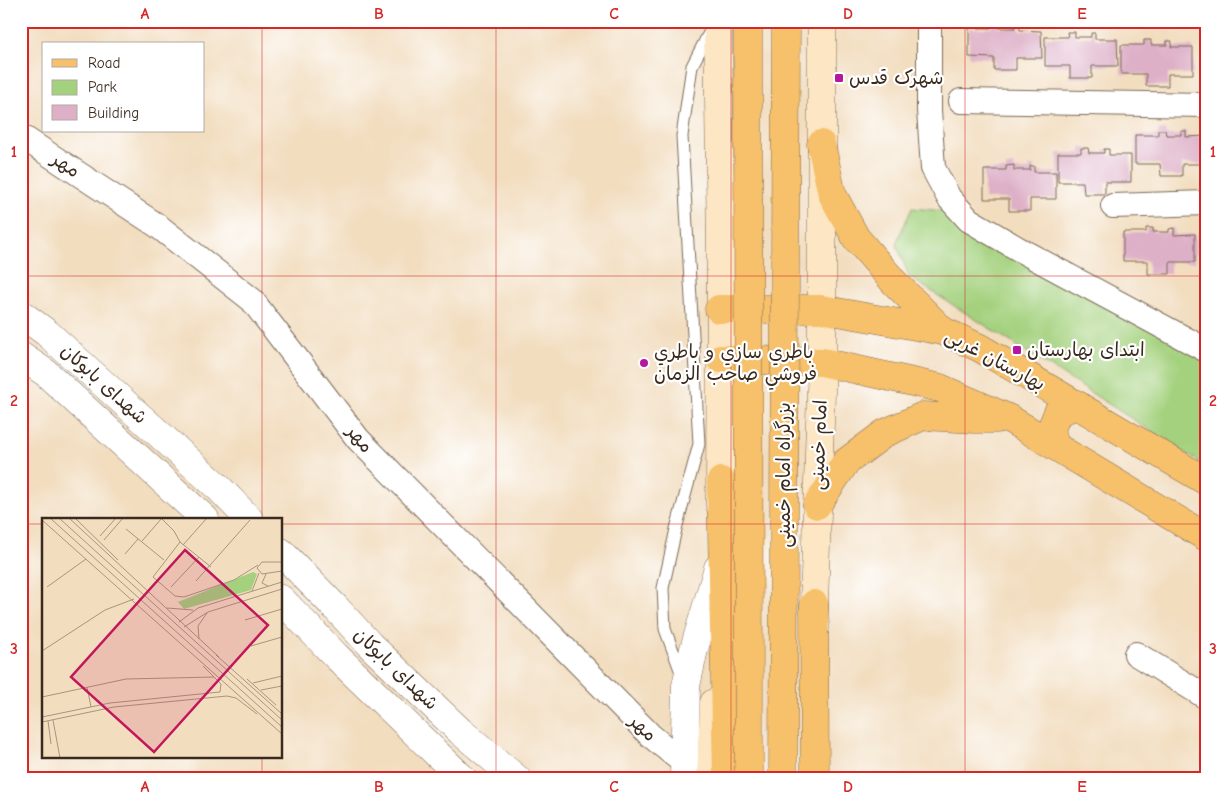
<svg xmlns="http://www.w3.org/2000/svg" width="1227" height="800" viewBox="0 0 1227 800" font-family="'Comic Neue','Playpen Sans Arabic',sans-serif">
	<rect width="100%" height="100%" fill="#fff"/>
	<filter id="ink" filterUnits="userSpaceOnUse"><feTurbulence type="fractalNoise" baseFrequency=".02" numOctaves="2"/><feDisplacementMap in="SourceGraphic" scale="10" xChannelSelector="R" yChannelSelector="G"/><feConvolveMatrix kernelMatrix="1 2 1 2 8 2 1 2 1" color-interpolation-filters="sRGB"/></filter>
	<filter id="wash" filterUnits="userSpaceOnUse"><feTurbulence type="fractalNoise" baseFrequency=".0096" numOctaves="4" result="noise"/><feDisplacementMap in="SourceGraphic" scale="20" xChannelSelector="R" yChannelSelector="G"/><feGaussianBlur stdDeviation="1.12" result="paint"/><feColorMatrix in="noise" values="0 0 0 0 0 0 0 0 0 0 0 0 0 0 0 0 0 1.4 0 .05"/><feComposite in="paint" operator="in"/></filter>
	<g filter="url(#wash)">
		<rect width="100%" height="100%" fill="#f2ddbf"/>
		<path fill="#a4d17e" stroke="#707e4e" d="M912 208 947 211 1206 359V466L909 277 896 243Z"/>
		<g id="blocks">
			<path fill="#deb0c8" d="M992 24H999V28H1015V25H1019L1020 30 1041 31 1042 58H1016V70H994V58L969 57V28H991Z
				M1067 32H1075V37H1091V33H1095V39H1117L1118 66H1092V78H1070V66H1045V37H1068Z
				M1144 40H1151V45H1167V41H1172L1171 47H1193V74H1168V86H1146V74H1121V45H1144Z
				M1158 130H1165L1166 135H1181V131H1186V137L1206 136V164H1182V176H1161L1160 164H1135V135H1158Z
				M1081 148H1088L1089 153H1104V149H1109V155H1131V182H1105V194H1084L1083 182H1058V153H1081Z
				M1014 165V170H1030V166H1034V172H1056V199H1030V211H1009V199H984V170H1006V166Z
				M1146 228H1153V232H1169V229L1174 228V235L1195 234V262H1170V274H1148V261H1123V232H1146Z
				M1200 232H1206V261H1200Z"/>
		</g>
	</g>
	<g filter="url(#ink)">
		<use href="#blocks" fill-opacity="0" stroke="#7b6956" stroke-width="1"/>
		<g fill="none" stroke-linecap="round" stroke-linejoin="round">
			<g stroke="#7b6956" stroke-width="13">
				<path id="service" d="M682 675 665 629 663 588 676 529 699 444 682 136 692 66 711 29"/>
			</g>
			<g stroke="#7b6956" stroke-width="26">
				<path id="minor" d="M929 21V110L933 168 949 198 969 220 1022 251 1206 350
					M961 101 1206 105
					M21 136 158 226 252 300 358 439 650 735 684 763
					M1113 206 1206 203
					M1136 654 1206 697"/>
			</g>
			<g stroke="#7b6956" stroke-width="29">
				<path id="tertiary" d="M21 314 47 333 219 488 249 519
					M21 356 46 373 205 519
					M281 552 335 607 370 645 460 731 517 779
					M281 599 336 656 463 779
					M684 779 686 686 694 649 718 568"/>
			</g>
			<g stroke="#7b6956" stroke-width="29">
				<path id="secondary" d="M718 21 721 253 720 505
					M815 628 814 604 822 362V21
					M711 779 714 703"/>
			</g>
			<g stroke="#7b6956" stroke-width="29">
				<path id="primary" d="M821 144 832 194 856 238 894 282 943 331
					M719 309H821L943 331 980 348 1206 481
					M720 359 822 362 940 388 1008 418 1206 537
					M1055 446 1051 429 1058 412 1078 405
					M817 505 846 462 885 433 923 416 975 419H997"/>
			</g>
			<g stroke="#7b6956" stroke-width="29">
				<path id="trunk" d="M721 481 727 779
					M814 604 815 779"/>
			</g>
			<use href="#service" stroke="#fff" stroke-width="11"/>
			<use href="#minor" stroke="#fff" stroke-width="24"/>
			<use href="#tertiary" stroke="#fff" stroke-width="28"/>
			<use href="#secondary" stroke="#fce6c4" stroke-width="28"/>
			<use href="#primary" stroke="#f7c06b" stroke-width="28"/>
			<use href="#trunk" stroke="#f7c06b" stroke-width="28"/>
			<g stroke="#7b6956" stroke-width="29" stroke-linecap="butt">
				<path id="trunk-bridge" d="M748 21 749 779
					M783 779 786 21"/>
			</g>
			<use href="#trunk-bridge" stroke="#f7c06b" stroke-width="28"/>
		</g>
	</g>
	<path fill="none" stroke="#d62828" stroke-width="1" stroke-opacity="0.55" d="M262 21V519M496 21V779M731 21V779M965 21V779M21 276H1206M21 524H44M281 524H1206M262 756V779"/>
	<g fill="#b5179e" stroke="#fff" stroke-width="2">
		<rect x="834" y="73" width="10" height="10" rx="2.5"/>
		<rect x="1012" y="345" width="10" height="10" rx="2.5"/>
		<circle cx="644" cy="363" r="5"/>
	</g>
	<g text-anchor="middle" dominant-baseline="central" stroke-width="4.5" stroke-linejoin="round" paint-order="stroke">
		<g font-size="19" fill="#3b2a1e" stroke="#fff" text-anchor="start">
			<text x="849" y="78">شهرک قدس</text>
			<text x="1027" y="350">ابتدای بهارستان</text>
			<text x="654" y="352">باطري سازي و باطري<tspan x="654" dy="22">فروشي صاحب الزمان</tspan></text>
		</g>
		<g font-size="19" fill="#3b2a1e" stroke="#fff">
			<text transform="translate(66 165) rotate(33)">مهر</text>
			<text transform="translate(995 360) rotate(28)">بهارستان غربی</text>
			<text transform="translate(104 384) rotate(42)">شهدای بابوکان</text>
			<text transform="translate(360 439) rotate(50)">مهر</text>
			<text transform="translate(819 445) rotate(-88)">امام خمینی</text>
			<text transform="translate(784 475) rotate(-90)">بزرگراه امام خمینی</text>
			<text transform="translate(396 669) rotate(44)">شهدای بابوکان</text>
			<text transform="translate(643 728) rotate(43)">مهر</text>
		</g>
	</g>
	<g transform="translate(42 518)">
		<rect width="240" height="240" fill="#f2ddbf"/>
		<path d="M211 54 215 56 209 72 142 91 136 84Z" fill="#a4d17e"/>
		<path fill="none" stroke="#a9957f" stroke-width="1" d="M8 0 240 209M17 0 240 202M27 0 177 139M33 0 76 42M119 0 132 13 138 24M0 2 240 216M84 11 122 42M58 18 74 0M62 22 81 0M100 23 120 0M141 27 165 0M83 36 96 21M240 44H220L215 50 220 56 240 53M169 49 138 24 111 59 133 78 142 79 192 62 216 47M224 56 220 65 226 68M154 63 208 2M5 69 44 41M129 69 157 39M210 73 217 55M125 90 151 92M203 102 240 91M137 104 156 90 240 64M142 109 166 94 240 71M157 121 156 108 165 95M209 128 240 119M0 133 63 92 92 81M174 137 240 196M205 161 234 187M211 165 240 158M45 169 49 189M219 172 240 168M0 179 84 161 172 159M0 199 68 185 178 174 179 166 161 148M11 202 18 240M6 203 9 226M0 204 72 189 185 178 194 180 215 196"/>
		<path fill="#c2185b" fill-opacity="0.15" stroke="#c2185b" stroke-width="2.5" d="M143 32 226 107 112 234 29 159Z"/>
		<rect width="240" height="240" fill="none" stroke="#3b2a1e" stroke-width="2.5"/>
	</g>
	<rect width="1227" height="800" fill="none" stroke="#fff" stroke-width="55"/>
	<rect x="42" y="42" width="162" height="90" fill="#ffffff" stroke="#b1aaa5"/>
	<rect x="52" y="59" width="25" height="8" fill="#f7c06b" stroke="#b1aaa5"/>
	<text x="88" y="68" font-size="15" fill="#3b2a1e">Road</text>
	<rect x="52" y="80" width="25" height="15" fill="#a4d17e" stroke="#b1aaa5"/>
	<text x="88" y="92" font-size="15" fill="#3b2a1e">Park</text>
	<rect x="52" y="105" width="25" height="15" fill="#deb0c8" stroke="#b1aaa5"/>
	<text x="88" y="118" font-size="15" fill="#3b2a1e">Building</text>
	<rect x="28" y="28" width="1172" height="744" fill="none" stroke="#d62828" stroke-width="2"/>
	<g font-size="16" text-anchor="middle" font-weight="bold" fill="#d62828">
		<text x="145" y="19">A</text>
		<text x="379" y="19">B</text>
		<text x="614" y="19">C</text>
		<text x="848" y="19">D</text>
		<text x="1082" y="19">E</text>
		<text x="14" y="157">1</text>
		<text x="1213" y="157">1</text>
		<text x="14" y="406">2</text>
		<text x="1213" y="406">2</text>
		<text x="14" y="654">3</text>
		<text x="1213" y="654">3</text>
		<text x="145" y="792">A</text>
		<text x="379" y="792">B</text>
		<text x="614" y="792">C</text>
		<text x="848" y="792">D</text>
		<text x="1082" y="792">E</text>
	</g>
</svg>
